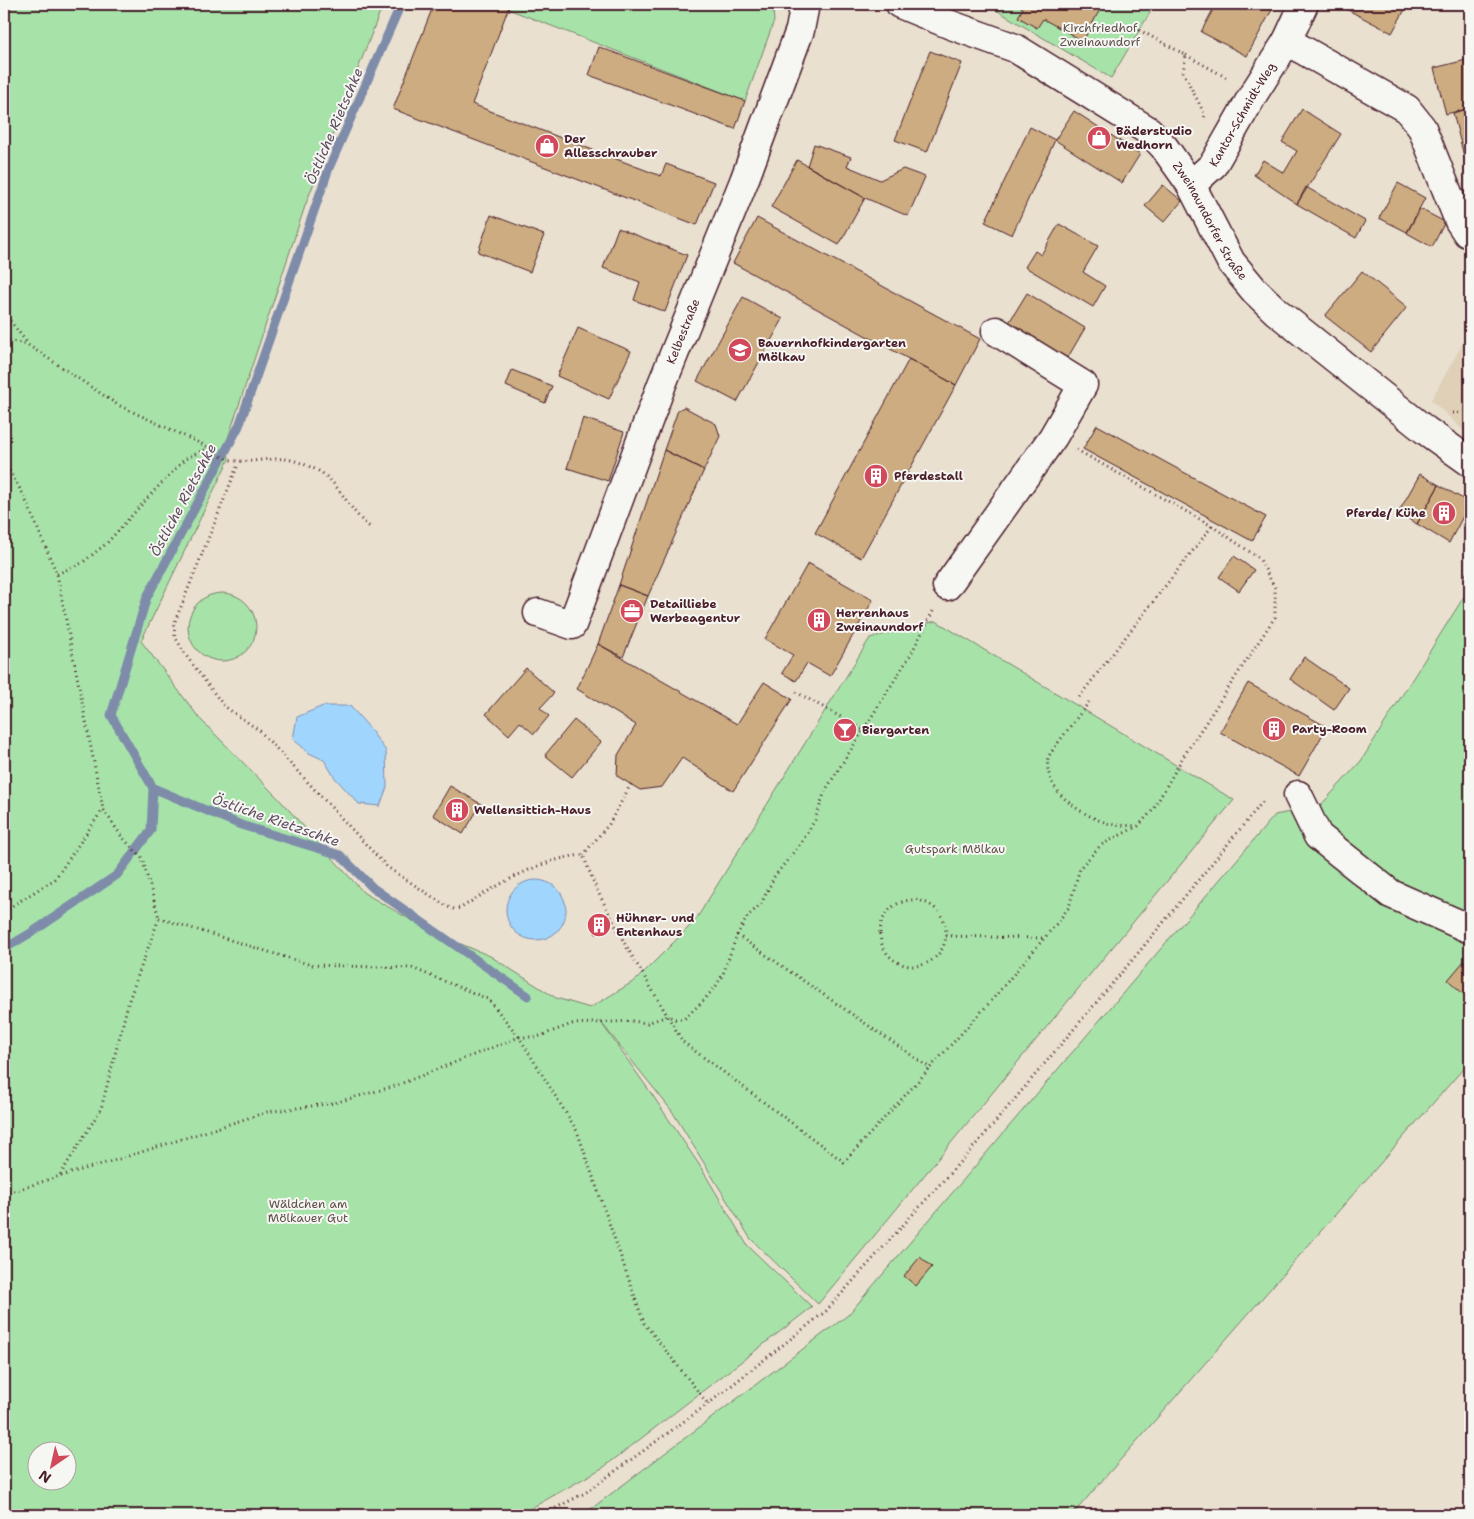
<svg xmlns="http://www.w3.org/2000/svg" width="1474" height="1519" viewBox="0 0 1474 1519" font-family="'Shantell Sans',sans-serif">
	<rect width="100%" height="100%" fill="#e9e0d0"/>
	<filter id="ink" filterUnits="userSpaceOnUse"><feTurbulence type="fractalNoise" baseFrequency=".02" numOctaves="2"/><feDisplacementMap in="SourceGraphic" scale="10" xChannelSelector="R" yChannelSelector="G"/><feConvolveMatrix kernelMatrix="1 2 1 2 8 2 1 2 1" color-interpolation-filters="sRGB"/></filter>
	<g filter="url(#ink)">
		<path fill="#e0d0b8" d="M1470 330V437L1431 400Z"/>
		<path fill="#a7e3a9" stroke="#78816a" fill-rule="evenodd" d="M4 4H383L305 206 227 441 229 459 141 641 200 719 278 798 364 893 432 932 490 956 556 998 590 1008 636 980 695 921 870 638 936 621 1234 800 818 1304 750 1238 672 1111 600 1021 653 1096 700 1166 747 1245 812 1307 604 1467 519 1515H4ZM38 1452H68V1482H38Z
			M510 4H766L773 10 774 21 745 101 508 9Z
			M986 4H1155L1111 78Z
			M1470 587V1061L1072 1515H583L848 1315 1275 815 1320 806 1361 761Z
			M188 627a34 34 0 1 1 68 0a34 34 0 1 1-68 0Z"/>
		<path fill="#a0d5fe" stroke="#7e8caa" d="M323 706H350L367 725 386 751 387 787 380 806 359 804 335 778 324 760 309 753 293 739 297 717Z
			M506 910a30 30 0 1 1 60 0a30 30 0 1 1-60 0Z"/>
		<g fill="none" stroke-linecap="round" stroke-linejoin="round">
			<path stroke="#7e8caa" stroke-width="9" d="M153 788 241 825 340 855 373 888 528 996
				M4 949 34 931 117 875 151 830 153 788 111 715 147 597 239 426 329 168 401 4"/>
		</g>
		<path fill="#ccac80" stroke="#4a1f2b" d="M434 4H510L472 104 661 176 666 164 714 182 697 225 393 109Z
			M1016 4H1103L1083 41 1043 19 1037 28 1018 17 1023 8Z
			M1216 4H1275L1247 56 1201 32Z
			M1349 4H1408L1392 33 1346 9Z
			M599 47 745 101 735 129 589 75Z
			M930 51 962 63 927 152 895 140Z
			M1470 59V108L1446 114 1434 68Z
			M1470 108V159L1465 160 1453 113Z
			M1302 109 1341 134 1297 204 1254 175 1263 160 1284 173 1297 151 1282 142Z
			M1074 111 1140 154 1122 183 1055 140Z
			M1030 127 1055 140 1012 235 985 222Z
			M814 144 851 157 847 166 880 180 903 169 925 177 908 216 865 198 807 166Z
			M797 160 865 198 839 245 771 207Z
			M1398 183 1425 198 1407 232 1379 218Z
			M1163 185 1182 201 1164 222 1145 206Z
			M1306 187 1365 221 1356 238 1297 204Z
			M1420 209 1445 222 1432 247 1407 233Z
			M491 215 544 235 530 272 478 252Z
			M757 218 980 339 956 385 733 263Z
			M1059 224 1098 246 1083 272 1105 286 1093 307 1025 267 1035 251 1041 255Z
			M618 228 687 255 665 312 634 300 640 282 603 268Z
			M1362 271 1407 307 1371 352 1325 316Z
			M1027 293 1085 328 1064 364 1005 329Z
			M743 297 783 319 737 402 697 381Z
			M578 328 631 351 609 399 557 376Z
			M909 359 956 385 861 558 815 533Z
			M512 370 552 386 545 403 506 386Z
			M684 407 716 424 720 436 704 470 664 450 678 410Z
			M583 418 624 432 608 481 567 468Z
			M1097 425 1266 517 1252 541 1083 449Z
			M664 450 704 470 648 596 619 585Z
			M1420 474 1439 485 1417 524 1398 513Z
			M1439 485 1470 503 1449 543 1417 524Z
			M1234 556 1254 570 1239 591 1219 577Z
			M808 563 873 600 830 676 807 663 796 681 782 673 793 655 765 639Z
			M1470 567V578L1465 575Z
			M619 585 648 596 623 657 598 644Z
			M598 644 737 724 764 682 792 699 733 791 682 758 662 787 640 790 617 776 618 755 636 725 577 689Z
			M1304 657 1349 688 1334 710 1290 679Z
			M526 668 554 693 540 708 549 716 534 734 520 722 509 735 486 714Z
			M1248 683 1327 727 1299 776 1220 732Z
			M574 720 601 742 572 777 545 755Z
			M450 786 481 804 463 834 433 815Z
			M603 916 608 929 596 934 590 921Z
			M1464 961 1470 967V1000L1448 980Z
			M920 1257 932 1267 916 1286 904 1276Z"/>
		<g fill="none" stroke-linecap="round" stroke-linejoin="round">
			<g stroke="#4a1f2b" stroke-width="31">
				<g id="minor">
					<path id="s1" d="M900 4 951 25 1015 48 1149 131 1164 147 1191 185 1231 262 1255 291 1277 312 1425 430 1470 462"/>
					<path d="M1287 41 1407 109 1422 128 1459 221 1467 233 1470 234"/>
					<path id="s2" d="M1191 185 1213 165 1254 93 1287 41 1304 4"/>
					<path d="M947 586 1053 437 1083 385 996 331"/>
					<path id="s3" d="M538 613 572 625 662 384 744 181 800 30 805 4"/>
					<path d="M1298 795 1318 836 1391 894 1470 929"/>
				</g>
			</g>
			<path stroke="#4a1f2b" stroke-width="3" stroke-dasharray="1 4" stroke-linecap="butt" d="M1139 30 1186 55 1183 72 1205 115 1204 118
				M1186 55 1229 79
				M4 313 28 344
				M4 339 28 345 118 405 208 447
				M1453 413 1470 411
				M4 462 23 494 57 574 103 809 122 837 142 858 159 918 129 1000 101 1109 60 1175
				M237 467 174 624 175 636 184 653 224 706 260 731 387 867 448 907 454 909 461 908C495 886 542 858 583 855L596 888 625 944 683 1042 844 1162 930 1068
				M57 574 82 563 107 543 153 492 185 459 208 448C238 471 254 457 286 459 295 460 306 465 315 469 339 480 349 512 370 527
				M796 692 864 730
				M1079 697 1212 526
				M1089 702C1083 710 1050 752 1048 758 1043 791 1082 816 1110 824 1118 826 1128 825 1137 826
				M583 855 609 824 631 784
				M880 933a33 33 0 1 1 66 0a33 33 0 1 1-66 0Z
				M4 911 55 879 103 809
				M159 918 311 965 412 968 488 999 519 1037 577 1131 644 1323 708 1404
				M737 935 930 1068 991 1001 1057 923 1069 907 1080 868 1101 845 1138 826 1153 810 1183 757 1275 617V588L1259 558 1212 526 1077 450
				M946 936 1043 938
				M4 1194 60 1176 113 1161 267 1112 334 1103 395 1086 519 1037H537L572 1024 631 1021 647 1023 668 1016 675 1019H684L703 1001 716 986 723 974 737 935 748 916 761 904 774 877 801 843 815 820 825 791 911 654 933 611
				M542 1515 585 1493 708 1404 826 1311 986 1133 1139 952 1264 800"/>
			<use href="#minor" stroke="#f6f6f2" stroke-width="28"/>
		</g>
	</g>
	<defs>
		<g id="shop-disc" transform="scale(1.25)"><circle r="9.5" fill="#d1495b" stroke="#f6f6f2"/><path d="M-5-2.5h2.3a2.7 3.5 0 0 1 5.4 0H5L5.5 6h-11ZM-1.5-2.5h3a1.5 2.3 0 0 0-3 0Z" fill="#fff"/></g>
		<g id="school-disc" transform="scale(1.25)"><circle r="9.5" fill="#d1495b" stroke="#f6f6f2"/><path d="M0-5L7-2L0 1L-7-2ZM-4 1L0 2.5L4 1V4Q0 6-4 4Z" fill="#fff"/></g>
		<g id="building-disc" transform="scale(1.25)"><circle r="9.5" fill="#d1495b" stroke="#f6f6f2"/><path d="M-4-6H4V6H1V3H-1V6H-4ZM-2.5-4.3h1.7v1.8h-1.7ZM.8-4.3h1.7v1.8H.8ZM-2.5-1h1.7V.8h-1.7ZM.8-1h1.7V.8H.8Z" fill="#fff"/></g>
		<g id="office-disc" transform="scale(1.25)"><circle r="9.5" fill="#d1495b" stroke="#f6f6f2"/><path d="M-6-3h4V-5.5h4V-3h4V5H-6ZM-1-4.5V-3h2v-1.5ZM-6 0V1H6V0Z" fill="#fff"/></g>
		<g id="bar-disc" transform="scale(1.25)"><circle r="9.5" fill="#d1495b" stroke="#f6f6f2"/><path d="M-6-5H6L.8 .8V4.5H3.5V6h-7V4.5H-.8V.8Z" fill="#fff"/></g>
	</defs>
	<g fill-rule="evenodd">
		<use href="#shop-disc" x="1099" y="138"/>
		<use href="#shop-disc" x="547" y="146"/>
		<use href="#school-disc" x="740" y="350"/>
		<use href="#building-disc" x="876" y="476"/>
		<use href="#building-disc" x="1444" y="513"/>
		<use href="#office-disc" x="632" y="611"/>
		<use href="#building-disc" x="819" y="620"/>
		<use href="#building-disc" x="1274" y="729"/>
		<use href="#bar-disc" x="845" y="730"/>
		<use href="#building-disc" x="457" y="810"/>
		<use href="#building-disc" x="599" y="925"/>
	</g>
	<g text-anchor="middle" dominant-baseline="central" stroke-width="4" stroke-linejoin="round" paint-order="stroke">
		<g font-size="12" fill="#61504a" stroke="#f6f6f2">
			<text x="1100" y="28">Kirchfriedhof<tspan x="1100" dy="14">Zweinaundorf</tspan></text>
			<text x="955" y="849">Gutspark Mölkau</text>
			<text x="308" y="1204">Wäldchen am<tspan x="308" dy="14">Mölkauer Gut</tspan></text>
		</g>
		<g font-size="12" fill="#4a1f2b" stroke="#f6f6f2">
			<text stroke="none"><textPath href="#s2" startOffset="88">Kantor-Schmidt-Weg</textPath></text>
			<text stroke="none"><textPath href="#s1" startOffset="390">Zweinaundorfer Straße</textPath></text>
			<text stroke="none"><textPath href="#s3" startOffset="350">Kelbestraße</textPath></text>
		</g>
		<g font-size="12" font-weight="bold" fill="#4a1f2b" stroke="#f6f6f2" text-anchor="start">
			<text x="1116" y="131">Bäderstudio<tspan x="1116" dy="14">Wedhorn</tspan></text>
			<text x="564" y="139">Der<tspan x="564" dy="14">Allesschrauber</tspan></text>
			<text x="758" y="343">Bauernhofkindergarten<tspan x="758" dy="14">Mölkau</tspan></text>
			<text x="894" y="476">Pferdestall</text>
			<text x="1426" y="513" text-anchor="end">Pferde/ Kühe</text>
			<text x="650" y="604">Detailliebe<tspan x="650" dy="14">Werbeagentur</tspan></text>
			<text x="836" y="613">Herrenhaus<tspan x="836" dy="14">Zweinaundorf</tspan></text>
			<text x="1292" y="729">Party-Room</text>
			<text x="862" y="730">Biergarten</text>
			<text x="474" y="810">Wellensittich-Haus</text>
			<text x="616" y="918">Hühner- und<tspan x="616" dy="14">Entenhaus</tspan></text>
		</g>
		<g font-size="14" font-style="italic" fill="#604c60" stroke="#f6f6f2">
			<text transform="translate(334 126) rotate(-67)">Östliche Rietschke</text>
			<text transform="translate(183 500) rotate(-62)">Östliche Rietschke</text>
			<text transform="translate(276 820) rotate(19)">Östliche Rietzschke</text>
		</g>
	</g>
	<rect width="1474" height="1519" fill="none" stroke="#f6f6f2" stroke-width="20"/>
	<rect x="10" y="10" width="1454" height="1499" fill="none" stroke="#4a1f2b" stroke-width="2" filter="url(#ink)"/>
	<g transform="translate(52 1466) rotate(214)"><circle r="24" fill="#f6f6f2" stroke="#b1a0a2"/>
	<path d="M0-4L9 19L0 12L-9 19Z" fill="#d1495b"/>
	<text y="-8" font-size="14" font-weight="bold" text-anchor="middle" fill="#4a1f2b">N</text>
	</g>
</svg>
